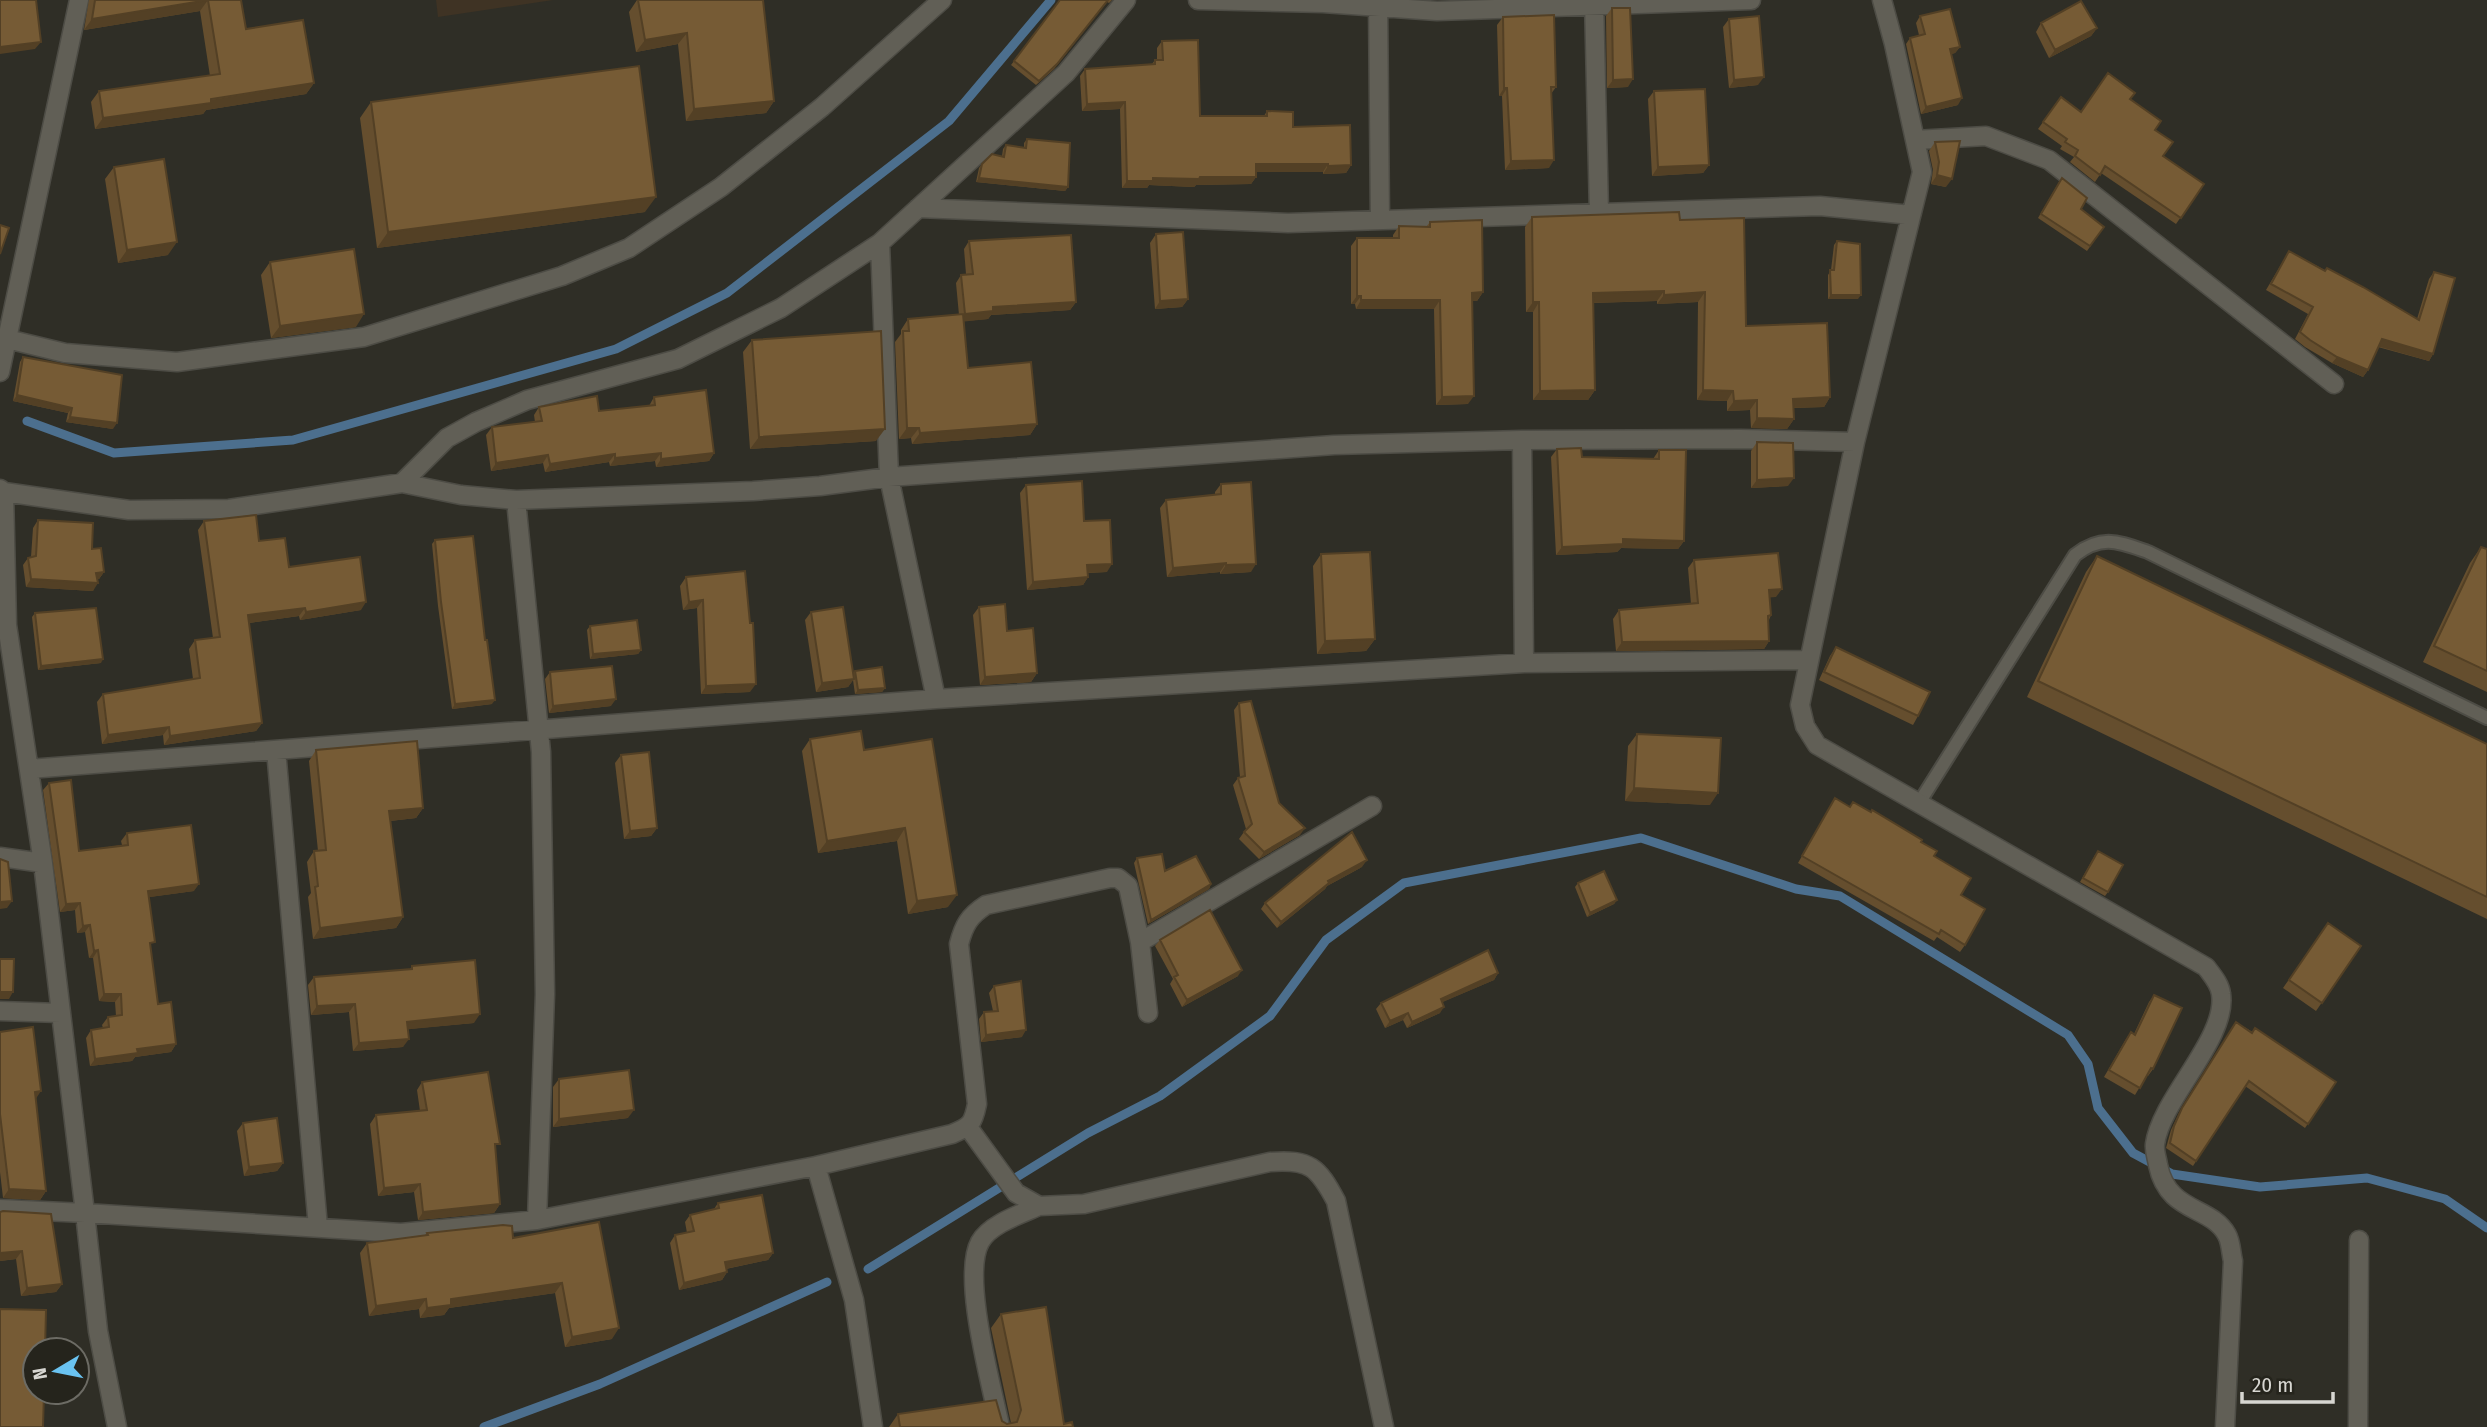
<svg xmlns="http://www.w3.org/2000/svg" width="2487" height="1427" viewBox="0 0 2487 1427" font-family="'Fira Sans Condensed',sans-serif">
	<rect width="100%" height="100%" fill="#2f2e26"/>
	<path fill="#3f3324" d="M436 0H553L438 17Z"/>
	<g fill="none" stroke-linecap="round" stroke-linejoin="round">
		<path stroke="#4c6f8e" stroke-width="9" d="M27 421 114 453 293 440 616 349 727 293 949 121 1051 0
			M868 1269 1088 1133 1160 1096 1270 1016 1326 940 1404 883 1641 838 1796 889 1840 896 2068 1035 2088 1064 2098 1108 2133 1153 2172 1174 2260 1187 2367 1178 2445 1199 2487 1228
			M484 1427 600 1384 827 1282"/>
		<g stroke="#4d4c45" stroke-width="16">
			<path id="service" d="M1919 803 2075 555C2102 534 2119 542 2148 552L2487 718"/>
		</g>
		<g stroke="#4d4c45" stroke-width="21">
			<path id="minor" d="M1198 0 1323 3 1437 11 1751 0
				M1378 0 1380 220
				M1594 0 1599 213
				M1882 0 1894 44 1922 172 1855 442 1800 705 1805 726 1817 745 2206 967C2212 975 2220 984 2221 994 2228 1038 2161 1099 2155 1144 2154 1151 2157 1158 2158 1165 2168 1214 2211 1205 2227 1235 2231 1242 2231 1253 2233 1261L2225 1427
				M1915 140 1986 136 2049 160 2334 384
				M918 208 1288 223 1820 206 1911 215
				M7 339 65 353 177 362 364 337 562 276 629 248 721 187 822 107 942 0
				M0 372 79 0
				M1522 440 1524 663
				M402 483 447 438 476 422 527 400 678 359 781 308 880 243
				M0 489 4 492 7 625 43 863 85 1213 401 1233 537 1220 816 1166 854 1300 873 1427
				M4 492 129 510 229 509 402 483 461 495 516 500 753 491 820 486 889 477 1334 445 1522 440 1741 439 1855 442
				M516 500 541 752 545 994 537 1220
				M936 699 889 477 880 243 1066 73 1126 0
				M276 750 318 1227
				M29 769 936 699 1524 663 1809 660
				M0 857 43 863
				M1140 942 1372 806
				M0 1011 60 1013
				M968 1127 1016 1193 1039 1206 1084 1204 1270 1162C1310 1159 1318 1167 1336 1201L1384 1427
				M816 1166 952 1134C971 1126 973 1124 977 1104L959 944C964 925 969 916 986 905L1110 878H1118L1128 886 1140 942 1148 1013
				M0 1209 85 1213 98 1331 117 1427
				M1000 1427C992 1386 961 1277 980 1242 990 1224 1021 1214 1039 1206
				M2358 1427 2359 1240"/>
		</g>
		<use href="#service" stroke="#615f56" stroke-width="12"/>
		<use href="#minor" stroke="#615f56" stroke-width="18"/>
	</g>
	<path fill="#654e2e" d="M89 0H241L246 29 314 83 306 94 206 110 203 114 95 129 91 102 99 91 210 76 200 11 84 30Z
		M637 0H763L774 101 766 113 686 121 678 44 636 52 629 12Z
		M1060 0H1112L1109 3 1107 2 1054 69 1036 85 1011 65Z
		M1612 8 1628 87 1607 88 1606 16Z
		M1920 16 1960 47 1955 53 1951 54 1958 105 1921 114 1906 44 1910 38 1919 35 1916 23Z
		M1503 17 1556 87 1551 94 1549 168 1505 170 1502 96H1499L1497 25Z
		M1729 19 1758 85 1729 88 1723 27Z
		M2041 23 2097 28 2091 36 2049 58 2036 32Z
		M1162 41 1200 116H1264L1267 111 1351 165 1346 173 1323 174V172H1256V177L1251 184 1196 185 1194 187 1149 185 1147 188H1122L1120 109 1082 111 1080 76 1085 69 1152 64 1155 60H1157V48Z
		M1654 91 1709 165 1703 173 1652 176 1648 99Z
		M2061 97 2081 112 2130 99 2155 130 2163 156 2204 184 2176 224 2101 173 2095 182 2070 162 2074 157 2060 149 2062 146 2038 129Z
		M371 102 645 212 377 248 360 118Z
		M1027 139 1068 187 1065 191 976 182 979 168 982 164 1002 156 1003 149 1006 145 1024 148V143Z
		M1935 142 1946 187 1931 184 1933 170 1929 151Z
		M114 167 168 255 118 263 105 179Z
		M2059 182 2081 209 2104 227 2087 251 2038 218Z
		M1532 217 1680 220 1746 326 1830 397 1824 407 1794 408V419L1787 429 1751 428 1750 410 1727 411V401L1697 400 1698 302 1657 304V301L1593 303 1595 390 1588 400H1533V312H1526L1525 227Z
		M1430 222 1483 292 1477 301H1472L1468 404 1436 405 1434 309H1356L1355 304H1351V246L1357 238H1393V235L1399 226 1426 227Z
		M1156 234 1188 299 1182 307 1155 309 1150 243Z
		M969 241 1076 302 1070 310 991 315 988 319 964 321 968 368 1037 424 1030 435 912 444 911 438 899 439 895 342 901 334V330L908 319 959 315 956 283 961 275 966 274 964 249Z
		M1837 241 1858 299H1828V275L1831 270 1834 245Z
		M2289 251 2417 319 2429 279 2434 272 2433 354 2429 361 2378 347 2368 370 2363 377 2332 363 2305 347 2295 339 2308 314 2266 290Z
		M270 262 356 327 271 338 261 275Z
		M752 340 876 441 750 449 743 352Z
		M23 357 113 429 66 422 68 413 13 401 20 362Z
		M654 397 714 453 709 461 656 467 655 461 610 466 609 462 545 472 543 463 491 471 486 435 492 427 535 422 534 415 539 407 599 411 649 406Z
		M1757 442 1788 486 1751 488V451Z
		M1557 449 1582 457 1653 459 1659 450 1684 541 1678 549 1621 548 1617 552 1556 555 1551 457Z
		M1221 484 1251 572 1220 574V572L1167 577 1160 508 1166 500 1215 495V492Z
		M1026 485 1084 521 1107 572 1088 573V577L1083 585 1027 590 1020 493Z
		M38 520 92 549 104 572 99 579H97L93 591 26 587 23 565 28 558 31 557 33 528Z
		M204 521 259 541 289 567 361 610 300 620 299 616 249 623 262 723 256 731 164 745 163 735 102 744 97 702 103 694 193 679 189 649 195 640 213 638 198 530Z
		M435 540 492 704 452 709 438 606 432 544Z
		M2481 547 2487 549V692L2423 662 2470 563Z
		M1321 554 1375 639 1366 651 1317 654 1313 566Z
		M2097 556 2487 744V919L2027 697 2086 572Z
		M1694 560 1776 597H1770L1771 615 1769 620V641L1764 649 1616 651 1613 619 1619 610 1691 604 1688 568Z
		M686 577 750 623V692L701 694 697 608 683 610 680 586Z
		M979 607 1007 631 1037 673 1031 682 980 685 973 615Z
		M811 612 853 674 855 671 885 688 882 692 855 694 853 680 848 687 816 692 805 620Z
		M35 613 101 663 38 670 32 617Z
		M590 626 641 650 638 654 590 659 587 630Z
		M1836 647 1918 716 1913 725 1819 680 1830 656Z
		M550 672 611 706 549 713 545 679Z
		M1239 703 1279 803 1300 835 1259 859 1239 839 1246 829 1233 785 1238 778 1240 777 1234 710Z
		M1637 734 1710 805 1625 801 1628 746Z
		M810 739 864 750 948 907 908 914 897 841 818 853 802 751Z
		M316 750 423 808 416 818 390 821 403 917 396 928 313 939 308 897 311 893 307 862 314 851H318L309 761Z
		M621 755 657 828 651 836 624 839 615 763Z
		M49 783 79 851 122 845 121 841 127 833 194 891 149 897 150 949 158 1004 176 1044 171 1052 135 1057 132 1061 90 1066 86 1038 91 1030 103 1028 102 1025 108 1017 116 1016 115 1002 99 1001 93 958H89L85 932 77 933 75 910 60 912 43 790Z
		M1835 798 1850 807 1921 842 1934 856 1961 895 1965 945 1960 952 1937 937 1934 941 1798 863Z
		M2095 855 2108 892 2105 896 2080 882Z
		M1137 858 1165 871 1211 884 1209 889 1148 924 1134 863Z
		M1362 867 1327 886 1325 889 1277 928 1261 909 1265 903Z
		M1578 883 1617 900 1614 904 1587 917 1575 887Z
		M2328 923 2361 946 2316 1011 2283 988Z
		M1160 940 1238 976 1182 1007 1170 984 1173 979 1155 946Z
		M412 966 474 1023 408 1029 403 1047 353 1051 349 1012 311 1015 308 985 314 977 410 969Z
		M1498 973 1494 980 1442 1002 1440 1013 1407 1028 1403 1020 1385 1028 1376 1009 1381 1003Z
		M994 986 1022 1037 981 1042 979 1019 984 1012 993 1011 989 993Z
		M2154 995 2153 1069 2148 1076 2147 1075 2135 1095 2104 1077 2126 1039 2131 1032 2134 1034 2149 1002Z
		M2236 1022 2336 1082 2305 1128 2245 1086 2193 1166 2166 1148 2171 1130 2179 1113Z
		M0 1032 35 1099 46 1191 40 1200 3 1198 0 1172Z
		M559 1079 628 1118 553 1127V1087Z
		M422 1082 495 1150 500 1204 494 1213 418 1220 414 1192 378 1196 370 1124 376 1115 420 1111 417 1090Z
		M243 1123 283 1163 277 1171 244 1176 237 1131Z
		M718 1203 773 1253 768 1260 726 1269 727 1272 722 1280 679 1290 670 1243 675 1235 687 1233 685 1222 690 1215 714 1209Z
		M0 1212 62 1284 56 1292 21 1296 16 1259 0 1261Z
		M599 1222 612 1339 565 1347 555 1293 449 1308 444 1315 420 1318 419 1309 369 1316 360 1253 367 1243 425 1235 427 1233 513 1238Z
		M1001 1314 1064 1424 1073 1427H889L898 1414 1002 1421 1007 1424 1011 1423 991 1328Z"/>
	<path fill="#534025" d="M208 0 200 11 84 30 92 19Z
		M2097 28 2091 36 2049 58 2055 50Z
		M687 33 678 44 636 52 645 40Z
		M41 42 35 49 0 54V47Z
		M1960 47 1955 53 1945 56 1950 49Z
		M1764 77 1758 85 1729 88 1734 80Z
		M1633 79 1628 87 1607 88 1613 80Z
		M314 83 306 94 206 110 203 114 95 129 103 118Z
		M1504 88H1507L1502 96H1499Z
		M1962 98 1958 105 1921 114 1926 107Z
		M774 101 766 113 686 121 694 109Z
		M1125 102 1120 109 1082 111 1087 104Z
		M1554 160 1549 168 1505 170 1511 161Z
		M1256 164H1328L1323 172H1251Z
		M1351 165 1346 173 1323 174 1328 166Z
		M1709 165 1703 173 1652 176 1658 167Z
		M1937 175 1952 179 1946 187 1931 184Z
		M1256 177 1251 184 1196 185 1194 187 1149 185 1147 188H1122L1127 181 1153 178Z
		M979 178 1068 187 1065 191 976 182Z
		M656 197 645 212 377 248 388 232Z
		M177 242 168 255 118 263 127 250Z
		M1664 291 1657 301 1586 303 1593 293Z
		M1483 292 1477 301H1466L1472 293Z
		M1705 292 1698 302 1657 304 1664 295Z
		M1831 295H1861L1858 299H1828Z
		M1357 296H1361L1355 304H1351Z
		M1188 299 1182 307 1155 309 1160 301Z
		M1361 300H1440L1434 309H1356Z
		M1076 302 1070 310 991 315 988 319 960 322 965 314 993 307Z
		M1533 302H1539L1533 312H1526Z
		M364 314 356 327 271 338 280 326Z
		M2382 339 2433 354 2429 361 2377 346Z
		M2337 357 2368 370 2363 377 2332 363Z
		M1595 390 1588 400H1533L1540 391Z
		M1703 390 1733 391 1727 401 1697 400Z
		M17 395 72 408 68 413 13 401Z
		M1474 396 1468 404 1436 405 1442 397Z
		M1830 397 1824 407 1787 408 1793 399Z
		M1757 400 1750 410 1727 411 1734 401Z
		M70 417 117 423 113 429 66 422Z
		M1757 418 1794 419 1787 429 1751 428Z
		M1037 424 1030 435 912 444 920 433Z
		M907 428H919L911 438 899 439Z
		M885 429 876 441 750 449 759 437Z
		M661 453 655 461 610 466 615 458Z
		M714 453 709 461 656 467 661 459Z
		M615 454 609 462 545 472 550 464Z
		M548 455 543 463 491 471 496 463Z
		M1794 478 1788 486 1751 488 1757 480Z
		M1623 539 1684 541 1678 549 1621 548 1617 552 1556 555 1562 547Z
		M1226 563 1220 572 1167 577 1173 568Z
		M1112 564 1107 572 1082 573 1087 565Z
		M1256 564 1251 572 1220 574 1226 565Z
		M104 572 99 579 91 580 96 573Z
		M1088 577 1083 585 1027 590 1033 582Z
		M31 579 98 583 93 591 26 587Z
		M1782 589 1776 597 1763 598 1769 590Z
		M703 600 697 608 683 610 689 602Z
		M366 602 361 610 300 620 306 612Z
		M305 608 299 616 242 624 248 615Z
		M1375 639 1366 651 1317 654 1325 641Z
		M1769 641 1764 649 1616 651 1622 642Z
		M641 650 638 654 590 659 593 654Z
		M103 659 101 663 38 670 41 666Z
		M1037 673 1031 682 980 685 985 677Z
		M854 679 848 687 816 692 822 683Z
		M756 684 750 692 701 694 706 686Z
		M885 688 882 692 855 694 858 690Z
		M616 699 611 706 549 713 553 706Z
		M495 700 492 704 452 709 455 704Z
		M262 723 256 731 164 745 170 736Z
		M169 727 163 735 102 744 108 735Z
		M1634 788 1718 793 1710 805 1625 801Z
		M423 808 416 818 381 822 389 811Z
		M657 828 651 836 624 839 630 831Z
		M905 828 897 841 818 853 827 841Z
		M1305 828 1300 835 1259 859 1264 852Z
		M1367 860 1362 867 1327 886 1325 889 1277 928 1281 922 1328 881Z
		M199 884 194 891 143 898 148 891Z
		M1211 884 1209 889 1148 924 1151 920Z
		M957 895 948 907 908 914 917 901Z
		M1617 900 1614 904 1587 917 1590 913Z
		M12 901 7 908 0 909V902Z
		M80 903 75 910 60 912 66 904Z
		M403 917 396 928 313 939 320 928Z
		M90 925 85 932 77 933 83 926Z
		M98 950 93 958H89L94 951Z
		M1242 970 1238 976 1182 1007 1187 1000Z
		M1498 973 1494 980 1436 1005 1441 999Z
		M0 992H13L9 999H0Z
		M104 994H121L115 1002 99 1001Z
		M355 1004 349 1012 311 1015 317 1006Z
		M1444 1007 1440 1013 1407 1028 1412 1022Z
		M1408 1013 1403 1020 1385 1028 1390 1021Z
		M480 1014 474 1023 401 1030 407 1022Z
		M1026 1030 1022 1037 981 1042 986 1035Z
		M409 1039 403 1047 353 1051 359 1043Z
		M176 1044 171 1052 135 1057 132 1061 90 1066 95 1059 137 1049Z
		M41 1091 35 1100V1092Z
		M634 1110 628 1118 553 1127 559 1119Z
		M283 1163 277 1171 244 1176 249 1167Z
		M420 1184 414 1192 378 1196 384 1188Z
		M9 1189 46 1191 40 1200 3 1198Z
		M500 1204 494 1213 418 1220 423 1212Z
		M22 1251 16 1259 0 1261V1253Z
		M773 1253 768 1260 720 1270 725 1262Z
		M727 1272 722 1280 679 1290 684 1283Z
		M562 1283 555 1293 449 1308 444 1315 420 1318 427 1308 451 1299Z
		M62 1284 56 1292 21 1296 27 1288Z
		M426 1299 419 1309 369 1316 376 1306Z
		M619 1328 612 1339 565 1347 572 1337Z"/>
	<path fill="#765b35" stroke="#534025" stroke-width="2" d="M0 0H36L41 42 0 47Z
		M95 0H241L246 29 303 20 314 83 211 99V103L103 118 99 91 220 74 208 0 92 19Z
		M638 0H763L774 101 694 109 687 33 645 40Z
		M1060 0H1108L1057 64 1039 81 1014 61Z
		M2081 1 2097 28 2055 50 2041 23Z
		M1612 8H1630L1633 79 1613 80Z
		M1950 9 1960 47 1950 49 1962 98 1926 107 1910 38 1925 34 1920 16Z
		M1554 15 1556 87H1551L1554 160 1511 161 1507 88H1504L1503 17Z
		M1759 16 1764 77 1734 80 1729 19Z
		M1198 40 1200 116H1267V111L1293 112V127L1350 125 1351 165 1328 166V164H1256V177H1200L1199 179 1153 178V181H1127L1125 102 1087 104 1085 69 1155 64V60H1163L1162 41Z
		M639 66 656 197 388 232 371 102Z
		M2108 73 2135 93 2130 99 2161 121 2155 130 2173 142 2163 156 2204 184 2181 218 2105 166 2100 175 2075 156 2078 150 2065 142 2067 139 2043 122 2061 97 2081 112Z
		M1705 89 1709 165 1658 167 1654 91Z
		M1027 139 1070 143 1068 187 979 178 982 164 992 154 1004 157 1006 145 1026 148Z
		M1960 141 1952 179 1937 175 1939 162 1935 142Z
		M164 159 177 242 127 250 114 167Z
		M2062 178 2087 198 2081 209 2104 227 2090 246 2041 214Z
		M1679 212 1680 220 1744 218 1746 326 1827 323 1830 397 1793 399 1794 419 1757 418V400L1734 401 1733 391 1703 390 1705 292 1664 295V291L1593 293 1595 390 1540 391 1539 302H1533L1532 217Z
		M1482 220 1483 292 1472 293 1474 396 1442 397 1440 300H1361V296H1357V238H1399V226L1430 227V222Z
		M0 225 9 228 0 254Z
		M1183 232 1188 299 1160 301 1156 234Z
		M1071 235 1076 302 993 307V311L965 314 961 275 973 274 969 241Z
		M1837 241 1860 244 1861 295H1831L1830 270H1834Z
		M354 249 364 314 280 326 270 262Z
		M2289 251 2325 271 2327 268 2363 287 2419 320 2434 272 2455 278 2433 354 2382 339 2368 370 2337 357 2310 340 2300 332 2313 307 2271 284Z
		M963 314 968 368 1031 362 1037 424 920 433 919 428H907L903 331H909L908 319Z
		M881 331 885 429 759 437 752 340Z
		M23 357 122 375 117 423 70 417 72 408 17 395Z
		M706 390 714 453 661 459V453L615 458V454L550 464 548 455 496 463 492 427 542 421 539 407 597 396 599 411 655 405 654 397Z
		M1757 442 1793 443 1794 478 1757 480Z
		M1581 448 1582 457 1659 459V450H1686L1684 541 1623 539V544L1562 547 1557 449Z
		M1082 481 1084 521 1110 520 1112 564 1087 565 1088 577 1033 582 1026 485Z
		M1251 482 1256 564 1226 565V563L1173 568 1166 500 1221 494V484Z
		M256 515 259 541 285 538 289 567 360 557 366 602 306 612 305 608 248 615 262 723 170 736 169 727 108 735 103 694 200 678 195 640 220 637 204 521Z
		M38 520 93 523 92 549 101 548 104 572 96 573 98 583 31 579 28 558 36 556Z
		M473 536 485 640H487L495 700 455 704 441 602 435 540Z
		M2481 547 2487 549V671L2434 646Z
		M1370 552 1375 639 1325 641 1321 554Z
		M1778 553 1782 589 1769 590 1771 615 1768 616 1769 641 1622 642 1619 610 1698 603 1694 560Z
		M2097 556 2487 744V897L2038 681Z
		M745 571 750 623H753L756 684 706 686 703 600 689 602 686 577Z
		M1005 604 1007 631 1033 628 1037 673 985 677 979 607Z
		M843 607 854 679 822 683 811 612Z
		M96 608 103 659 41 666 35 613Z
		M637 620 641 650 593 654 590 626Z
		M1836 647 1930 692 1918 716 1824 672Z
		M612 666 616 699 553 706 550 672Z
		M882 667 885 688 858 690 855 671Z
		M1251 701 1279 803 1305 828 1264 852 1244 832 1252 824 1238 778 1245 776 1239 703Z
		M861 731 864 750 932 739 957 895 917 901 905 828 827 841 810 739Z
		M1637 734 1721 738 1718 793 1634 788Z
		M417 741 423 808 389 811 403 917 320 928 315 887 318 886 314 851 326 850 316 750Z
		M649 752 657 828 630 831 621 755Z
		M71 780 79 851 128 845 127 833 191 825 199 884 148 891 155 942 150 943 158 1004 171 1002 176 1044 137 1049 138 1053 95 1059 91 1030 109 1027 108 1017 122 1015 121 994H104L98 950 94 951 90 925 83 926 80 903 66 904 49 783Z
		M1835 798 1850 807 1853 802 1871 812 1872 810 1922 840 1921 842 1937 851 1934 856 1971 878 1961 895 1985 909 1965 945 1941 930 1939 934 1802 856Z
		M1352 832 1367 860 1328 881 1329 883 1281 922 1265 903Z
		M2098 851 2123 865 2108 892 2083 878Z
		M1162 854 1165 871 1196 856 1211 884 1151 920 1137 858Z
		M0 859 8 862 12 901 0 902Z
		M1604 871 1617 900 1590 913 1578 883Z
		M1210 910 1242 970 1187 1000 1174 977 1178 975 1160 940Z
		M2328 923 2361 946 2322 1003 2289 980Z
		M1488 950 1498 973 1441 999 1444 1007 1412 1022 1408 1013 1390 1021 1381 1003Z
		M0 959H14L13 992H0Z
		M475 960 480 1014 407 1022 409 1039 359 1043 355 1004 317 1006 314 977 412 969V966Z
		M1021 981 1026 1030 986 1035 984 1012 998 1011 994 986Z
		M2154 995 2182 1008 2153 1069 2151 1068 2140 1088 2109 1070 2131 1032 2135 1035Z
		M2236 1022 2252 1033 2255 1028 2336 1082 2308 1124 2249 1081 2196 1161 2170 1143 2174 1126 2182 1108Z
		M33 1027 41 1091 35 1092 46 1191 9 1189 0 1114V1032Z
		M629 1070 634 1110 559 1119V1079Z
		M488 1072 500 1144H495L500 1204 423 1212 420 1184 384 1188 376 1115 427 1110 422 1082Z
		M277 1118 283 1163 249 1167 243 1123Z
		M762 1195 773 1253 725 1262 727 1272 684 1283 675 1235 694 1231 690 1215 719 1208 718 1203Z
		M3 1211 51 1214 62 1284 27 1288 22 1251 0 1253V1212Z
		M599 1222 619 1328 572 1337 562 1283 451 1299V1305L427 1308 426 1299 376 1306 367 1243 428 1235 427 1233 503 1225 512 1226 513 1238Z
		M1046 1307 1064 1424 1072 1422 1073 1427H900L898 1414 996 1400 1002 1421 1007 1424 1017 1422 1021 1410 1001 1314Z
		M0 1309 46 1310 45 1350H35V1392H44L43 1427H0Z"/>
	<g transform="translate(56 1371) rotate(260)"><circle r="33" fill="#25241c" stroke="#6c6b64" stroke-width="2"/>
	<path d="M0-5L12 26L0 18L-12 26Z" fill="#6ac3f1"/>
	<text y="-10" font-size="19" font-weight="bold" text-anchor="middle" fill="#d7d6d1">N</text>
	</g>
	<path d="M2242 1392v10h91v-10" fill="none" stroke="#d7d6d1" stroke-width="3.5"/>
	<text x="2252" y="1392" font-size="21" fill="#d7d6d1" stroke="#25241c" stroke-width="5" paint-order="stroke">20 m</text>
</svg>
